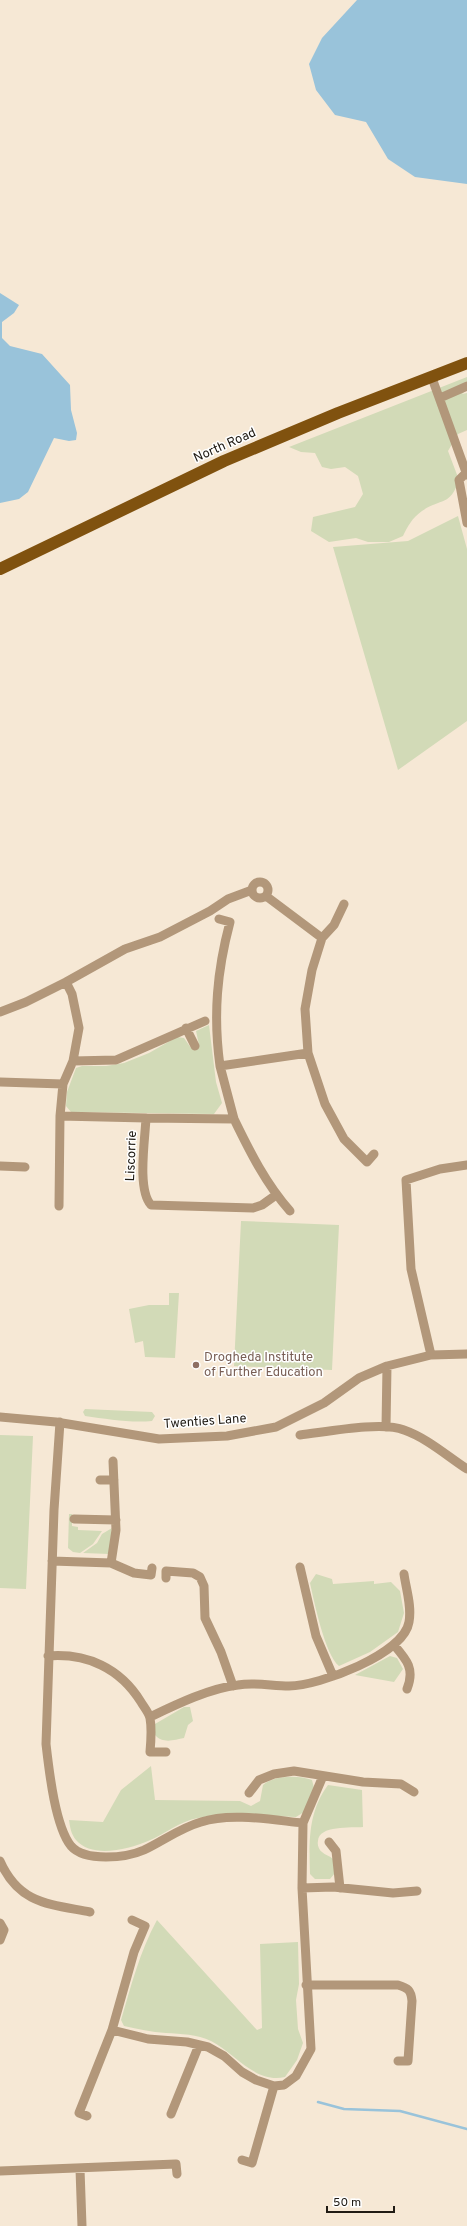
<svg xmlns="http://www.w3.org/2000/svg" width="467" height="2226" viewBox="0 0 467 2226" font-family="Overpass,sans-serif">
	<rect width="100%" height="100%" fill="#f6e8d5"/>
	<path fill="#d2dab7" d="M467 377V389L462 394 467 393V430L458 434 448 451 459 480C450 507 440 498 422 511 412 518 408 526 403 536L389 542H368L356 538 329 542 311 531 313 517 355 507 363 494 358 476 345 467 331 469 322 467 315 453 301 452 289 447Z
		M458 516 467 549V721L398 770 333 547 408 541Z
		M209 1025 216 1082 222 1103 214 1114 71 1112 66 1106 67 1092 76 1068 82 1066H106L124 1063 149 1053 177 1037 184 1038 191 1048 199 1045 196 1031Z
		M241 1221 339 1225 332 1370 234 1366Z
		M169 1293H179L175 1358 145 1357 143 1341 135 1343 129 1309 149 1305H169Z
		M85 1409 152 1412 155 1416 152 1421C130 1423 107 1419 85 1416L83 1412Z
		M0 1435 33 1436 26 1589 0 1588Z
		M69 1514H72V1526L78 1527V1530L102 1531 93 1544 80 1553 73 1552 68 1548Z
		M112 1528 109 1554 83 1553 97 1543 102 1534Z
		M316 1574 332 1579 333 1584 374 1581V1584L391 1582 400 1591 404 1613 398 1632 370 1652 339 1666C325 1655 314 1601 310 1583Z
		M390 1656 397 1658 403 1669 394 1682 355 1675Z
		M184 1707H190L193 1721 188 1725 184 1738C174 1740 163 1744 155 1735V1724Z
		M151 1766 155 1800 240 1801 251 1806 260 1801 263 1785C274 1775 299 1775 312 1780L314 1788 304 1812 296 1817C264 1816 230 1811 198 1818 180 1821 165 1834 148 1841 129 1849 92 1859 76 1840 71 1834 70 1827 69 1820L103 1822 121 1790Z
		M328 1785 362 1790 363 1827C351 1828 319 1825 318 1841 317 1845 319 1850 322 1852 325 1855 330 1856 333 1859L335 1873 330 1879H315L310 1874C309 1842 308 1812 328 1785Z
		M157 1920 257 2030 262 2028 260 1944 298 1942 299 1984 296 2000 298 2029 303 2043 297 2060 285 2077C255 2084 235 2053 211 2041 197 2034 181 2034 166 2033 151 2032 138 2029 124 2026L121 2020C131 1986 140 1951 157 1920Z"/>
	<path fill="#99c3da" d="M357 0H467V184L415 177 388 159 366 122 335 115 316 90 309 64 322 38Z
		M0 293 19 305 14 313 2 322V338L10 346 42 354 70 385 71 410 77 433 76 440 69 441 54 438 28 492 19 499 0 503Z"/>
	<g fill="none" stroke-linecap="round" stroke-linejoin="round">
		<path stroke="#99c3da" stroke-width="2.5" d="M318 2102 344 2109 400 2111 467 2129"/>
		<path stroke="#b2977a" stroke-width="9" d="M432 378 467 475
			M440 398 467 386
			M465 474 459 480 467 523
			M252 890a8 8 0 1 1 16 0a8 8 0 1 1-16 0Z
			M266 896 322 938
			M219 919 230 922C217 971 213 1015 220 1066
			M66 982 125 949 160 937 210 911 228 899 252 890
			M0 1012 26 1002 66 982 72 994 79 1028 73 1061 63 1084 60 1116 59 1206
			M186 1028 195 1046
			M308 1053 305 1009 312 970 322 938 334 925 344 904
			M73 1061 116 1060 205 1021
			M0 1082 63 1084
			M60 1116 146 1118C145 1140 137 1190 151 1205L253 1208 262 1205 276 1195
			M146 1118 234 1119C250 1152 266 1184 290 1211
			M234 1119 220 1066 308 1053 325 1104 344 1139 367 1162 374 1154
			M0 1166 25 1167
			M431 1355 411 1269 406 1180 440 1169 467 1165
			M0 1417 56 1422 159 1439 227 1436 276 1427 324 1403 359 1378 387 1366 431 1355 467 1354
			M60 1422 54 1510 46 1744C49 1770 55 1826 71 1846 85 1862 126 1858 144 1850 163 1841 180 1828 201 1822 230 1812 273 1820 303 1823
			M386 1427 387 1366
			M300 1435C326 1432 382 1421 404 1430 427 1438 447 1456 467 1469
			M100 1480H114
			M74 1519 116 1520
			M52 1561 111 1563 134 1573 151 1575 152 1568
			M111 1563 116 1530 113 1461
			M300 1567 316 1636 333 1676
			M166 1578V1571L193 1573 200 1577 204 1586 205 1618 221 1652 233 1686
			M394 1645C407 1660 415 1669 407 1689
			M48 1656C87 1653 120 1668 141 1702 144 1707 149 1713 150 1718 152 1729 151 1741 150 1752H166
			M150 1717C175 1705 210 1688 238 1685 255 1682 272 1686 289 1686 319 1686 404 1654 409 1622 412 1606 406 1589 404 1574
			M249 1793 259 1780 274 1774 294 1771 363 1782 401 1784 414 1792
			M329 1842 336 1851 340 1888
			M0 1861C19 1904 49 1904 90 1912
			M302 1888 333 1887 393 1893 417 1891
			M0 1923 4 1930 0 1940
			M306 1985H398C408 1988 411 1990 412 2001L408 2061H398
			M112 2030 148 2039 187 2042 208 2047 224 2056 242 2072 256 2080 274 2086 284 2085 296 2076 311 2049 302 1888 303 1823 323 1776
			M171 2114 199 2045
			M87 2116 79 2113 112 2030 134 1952 145 1926 132 1920
			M242 2160 252 2163 274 2086
			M80 2169 82 2226
			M0 2171 176 2164 177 2174"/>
		<path stroke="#80520f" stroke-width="12" d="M0 569 224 461 338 413 467 363"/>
	</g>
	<circle fill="#8d6e63" stroke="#fff" stroke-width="1.5" cx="196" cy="1365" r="4"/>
	<g text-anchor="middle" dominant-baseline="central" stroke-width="3" stroke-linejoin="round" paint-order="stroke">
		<g font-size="13" fill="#201b14" stroke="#fff">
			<text transform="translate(225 446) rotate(-24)">North Road</text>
			<text transform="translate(132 1156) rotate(-88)">Liscorrie</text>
			<text transform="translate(205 1422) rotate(-4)">Twenties Lane</text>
		</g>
		<g font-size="13" fill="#785e54" stroke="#fff" text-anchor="start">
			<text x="204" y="1358">Drogheda Institute<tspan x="204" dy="15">of Further Education</tspan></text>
		</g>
	</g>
	<path d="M327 2206v6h67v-6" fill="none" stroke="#201b14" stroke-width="2"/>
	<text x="333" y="2206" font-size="12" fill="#201b14" stroke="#ffffff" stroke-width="3" paint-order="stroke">50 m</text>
</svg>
